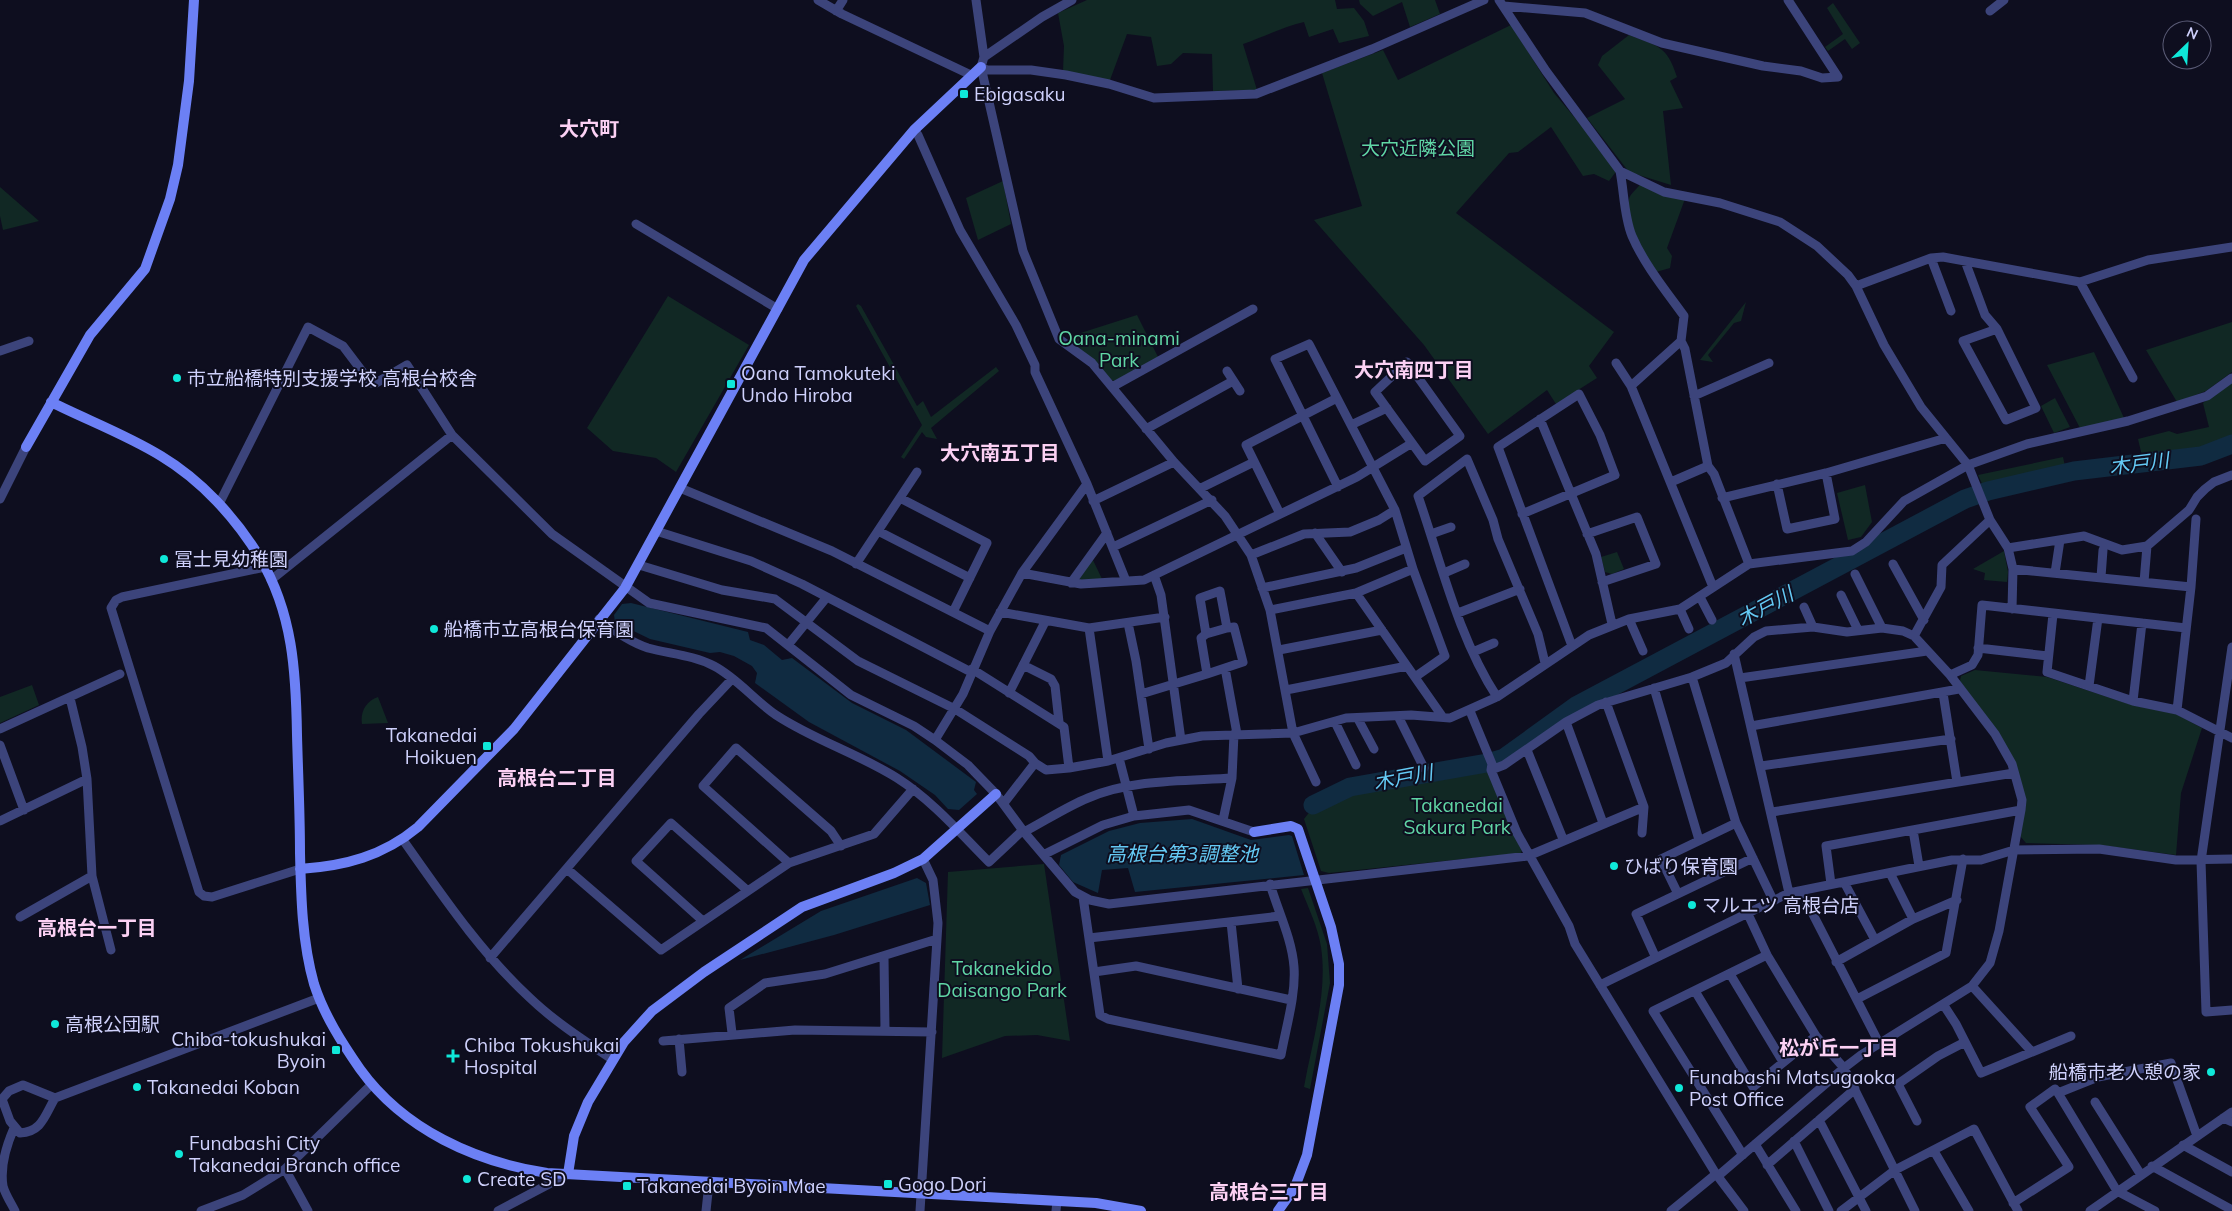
<svg xmlns="http://www.w3.org/2000/svg" width="2232" height="1211" viewBox="0 0 2232 1211" font-family="Mulish,'Noto Sans JP',sans-serif">
	<rect width="100%" height="100%" fill="#0e0e1f"/>
	<path fill="#112824" d="M1087 0H1335L1337 9 1354 8 1364 21 1369 36 1339 43 1333 29 1309 37 1304 22C1283 27 1263 37 1243 44L1257 90 1213 91 1212 54 1183 53 1171 64 1157 66 1151 37 1127 34 1110 80 1063 71 1064 46 1058 13Z
		M1359 0H1435L1440 14 1410 27 1402 2 1373 16 1360 4Z
		M1833 3 1860 43 1852 49 1845 39 1828 51 1825 47 1843 34 1827 8Z
		M1511 25 1554 93 1618 169 1609 181 1594 174 1583 176 1551 127 1518 152 1509 153 1456 213 1614 332 1589 366 1597 378 1556 404 1547 390 1488 434 1424 345 1314 220 1362 206 1322 73 1383 50 1398 80Z
		M1629 35C1657 46 1667 45 1677 77L1670 81 1683 108 1663 111 1671 185 1629 172 1587 118 1625 99 1598 65 1602 56Z
		M1003 181 1011 224 978 240 966 198Z
		M1641 183 1686 196 1667 248 1672 256 1670 268 1656 272C1643 250 1624 226 1629 199 1630 194 1638 188 1641 183Z
		M0 187 39 221 3 230 0 216Z
		M668 296 749 345 676 472 656 458 613 451 587 428Z
		M1746 302 1741 321 1734 323 1708 355 1713 362 1700 360Z
		M858 304 861 306 917 406 923 401 931 417 996 367 999 371 931 428 937 439 926 437 922 432 904 459 901 457 922 425 856 306Z
		M1137 315 1158 357 1115 381 1110 380 1094 361 1069 341 1068 337Z
		M2232 322V372L2206 391 2177 402 2146 350Z
		M2094 352 2124 418 2080 428 2047 365Z
		M2232 381V437L2197 451 2142 456 2138 439 2169 431 2177 434 2209 427 2203 403Z
		M2055 398 2070 427 2054 433 2041 406Z
		M2063 457 2066 471 1984 488 1978 475Z
		M1865 485 1872 522 1861 537 1848 540 1837 493Z
		M2004 551 2008 572 2007 582 1984 580 1985 573 1973 569Z
		M1617 552 1624 569 1612 574 1605 572 1601 557Z
		M1092 558 1102 579 1081 581 1079 577Z
		M1975 670 2047 677 2132 705 2176 714 2202 728 2181 793 2176 855 2100 845 2026 843 2020 836 2017 771 1960 681 1961 676Z
		M32 685 39 705 0 723V697Z
		M378 697 388 723 362 724C360 712 366 701 378 697Z
		M1485 766 1513 834 1522 850 1521 853 1329 873 1321 871 1304 819 1315 805 1351 790Z
		M1044 864 1070 1041 1037 1035 1005 1036 942 1058 948 872Z
		M1308 888 1327 944 1330 983 1310 1089 1304 1087C1312 1042 1328 993 1321 947 1318 927 1308 907 1301 889Z"/>
	<path fill="#102b41" d="M631 603 748 632 750 640 764 645 782 660 792 658 852 703 906 730 976 782 974 790 977 794 959 810 948 809 935 795 900 771 809 722 755 683 757 673 752 666 734 656 720 652 710 653 650 639 615 622 614 615 622 604Z
		M1192 819 1251 840 1289 835 1292 836 1304 875 1135 892 1128 868 1102 870 1098 893 1073 882 1059 865 1061 855 1109 831 1140 823Z
		M917 878 926 883 930 905 834 935 740 960 821 911Z"/>
	<g fill="none" stroke-linecap="round" stroke-linejoin="round">
		<path stroke="#102b41" stroke-width="19" d="M1313 805 1350 787 1487 763 1504 758 1576 706 1965 499 1988 491 2074 471 2201 456 2232 444"/>
		<path stroke="#3c447b" stroke-width="9" d="M818 0 842 14 971 75
			M976 0 984 57 981 67 1023 251 1059 339 1092 363 1174 462 1225 516 1251 555 1270 610 1293 733 1316 782
			M1499 0 1546 71 1620 171 1664 192 1720 203 1780 222 1817 246 1848 275 1856 286 1884 345 1921 407 1968 465 1990 520 2008 548 2013 569 2012 609
			M1504 6 1585 13 1662 43 1763 66 1801 71 1822 78 1838 77 1788 0
			M836 11 843 0
			M1990 11 2004 0
			M984 57 1042 17 1072 0
			M981 67 987 70H1031L1066 75 1109 84 1154 98 1256 94 1372 49 1484 0
			M914 130 918 135 960 230 1016 325 1035 365V372L1087 484 1126 581
			M1620 171C1624 191 1624 217 1632 236 1644 264 1666 291 1684 316L1681 341 1685 349 1708 466 1714 474 1749 564
			M636 224 778 309
			M1931 258 1951 311
			M1965 261 1985 315 1997 329 2036 408 2006 420 1963 341 1997 329
			M2080 282 2133 378
			M1856 286 1931 258 1943 257 2080 282 2148 260 2232 247
			M0 351 29 341
			M1407 362 1460 436 1425 461 1375 392Z
			M1616 363 1631 386 1713 587
			M1227 371 1240 391
			M1631 386 1681 341
			M1112 387 1253 309
			M1694 396 1769 363
			M1540 419 1596 554 1612 624
			M1351 425 1387 408
			M1146 429 1233 381
			M1671 482 1708 466
			M1777 484 1787 529 1835 519 1826 473
			M1338 487 1275 359 1309 344 1395 510 1413 569 1445 656 1415 677
			M680 488 832 551 990 631
			M1201 488 1254 462
			M900 498 987 543 953 612
			M1722 498 1826 473 1946 438
			M0 499 26 447
			M1093 501 1174 462
			M219 504 308 327 343 346 371 383H376L407 365 452 435 552 534 649 603 766 628 851 695 914 726 935 740 968 765 996 794 1024 832 1075 892 1090 900 1109 904 1528 856 1644 807
			M1280 514 1246 445 1337 398
			M1522 514 1615 475 1600 435 1579 394 1498 447 1572 646
			M656 531 751 561 802 584 971 672
			M878 531 970 578
			M1315 533 1342 572
			M1431 534 1451 527
			M1587 534 1637 517 1656 564 1602 582
			M1113 547 1212 500
			M2008 548 2084 536 2122 550 2147 546 2189 510 2197 497 2205 489 2214 482 2232 475
			M1251 555 1304 534 1350 532 1379 520 1395 510
			M856 564 917 472
			M1893 564 1924 620
			M639 565 722 590 775 599 858 661 955 709 1029 756 1035 763
			M265 567 122 597 116 600 111 608 199 892 204 896 212 897 300 869
			M2013 569 2191 587
			M1022 573 1081 584 1144 580 1357 477 1412 443
			M1444 573 1465 564
			M2055 573 2060 540
			M1855 574 1882 628
			M1154 575 1161 595 1181 740
			M2101 577 2103 550
			M271 580 452 435
			M2144 582 2147 546
			M1071 583 1107 533
			M1262 588 1356 568 1406 548
			M1220 591 1227 628 1234 627 1243 662 1207 674 1201 638 1206 634 1200 598Z
			M1356 593 1442 716
			M1841 595 1858 630
			M1700 597 1712 620
			M1804 607 1813 627
			M1680 609 1689 629
			M1270 610 1356 593 1413 569
			M1000 612 1089 628 1165 617
			M1458 613 1520 589
			M2053 614 2047 672 2133 701 2177 710 2232 738
			M599 619C614 631 630 642 648 648 670 654 693 655 714 666 737 678 754 700 776 715 814 740 859 754 897 778 933 801 960 833 989 862L1023 830
			M1629 619 1643 651
			M1128 623 1136 661 1149 749
			M1089 628 1108 761
			M1206 634 1227 628
			M1914 636 1941 587 1942 565 1990 520
			M788 645 827 597
			M2232 647 2201 861 2206 1012 2232 1010
			M1978 648 2048 656
			M1279 650 1382 630
			M1473 652 1494 643
			M1734 654 1789 893
			M1023 665 1051 679 1055 686 1059 722
			M1225 668 1237 734
			M972 669 1064 727 1069 768
			M1950 675 1972 665 1978 655 1982 605 2186 628
			M1692 677 1736 823 1773 900
			M1740 678 1927 651
			M2089 686 2098 618
			M1654 688 1699 840
			M1286 690 1407 666
			M1009 693 1045 622
			M1943 693 1957 782
			M1141 694 1207 674
			M1497 697C1458 637 1441 562 1418 496L1467 459 1493 520 1498 539 1538 634 1545 663
			M70 698 82 747 87 779 92 876 111 950
			M2133 701 2142 623
			M1606 702 1644 807 1642 833
			M2177 710 2191 587 2196 519
			M1470 711 1492 764 1491 770 1517 833 1569 926 1575 944 1716 1174 1744 1211
			M1398 716 1424 768
			M1358 719 1374 749
			M1335 722 1356 765
			M1566 722 1603 823
			M1751 726 1959 689
			M0 729 120 674
			M935 740 963 694 990 631 1022 573 1087 484
			M0 745 24 810
			M1527 750 1563 839
			M1119 758 1134 816
			M1761 766 1951 739
			M1491 770 1504 765 1566 722 1598 705 1692 677 1726 663 1754 637 1766 631 1813 627 1847 632 1882 628 1903 631 1914 636 1950 675 1995 734 2012 764 2022 800 2021 810 1999 931 1990 963 1972 986 1861 1055 1844 1068 1718 1176
			M1004 803 1035 763 1046 770 1069 768 1108 761 1166 743 1202 736 1293 733 1346 718 1411 715 1450 718 1497 697 1589 635 1629 619 1680 609 1749 564 1852 551 1866 542 1904 501 1968 465 2027 444 2128 421 2207 396 2232 378
			M1772 812 2014 773
			M1223 820 1232 778 1234 734
			M0 821 87 779
			M1913 830 1919 866
			M1024 832C1045 821 1066 807 1088 798 1133 779 1185 781 1232 778
			M403 840C442 895 480 952 530 998 555 1022 585 1041 613 1060
			M1045 854 1103 825 1134 816 1189 810 1254 832
			M789 863 703 786 736 748 831 831 841 846
			M567 869 661 950 789 863 874 834 913 789
			M1890 873 1913 919
			M1844 882 1875 940
			M1831 884 1826 846 2021 810
			M1801 891 1879 1043
			M1678 894 1661 859 1736 823
			M1083 897 1100 1015 1108 1019 1281 1055C1286 1027 1296 995 1294 967 1292 939 1278 911 1270 884
			M1747 912 1767 955 1816 1036 1844 1068 1915 1211
			M20 917 92 876
			M703 921 636 861 671 823 748 891
			M1231 922 1238 989
			M1089 938 1280 916
			M1655 956 1636 914 1753 858
			M884 957 885 1030
			M490 958 699 714 732 679
			M1836 962 1913 919 1957 900
			M1094 972 1136 966 1291 1000
			M1730 974 1783 1062
			M1600 985 1789 893 1952 860H1981L2014 850 2099 849 2176 860 2232 859
			M1972 986 2032 1052
			M1695 991 1753 1087 1816 1036
			M1857 999 1946 953 1963 859
			M1943 1004 1956 1024 1981 1073 2071 1036
			M732 1033 729 1008 765 983 825 974 937 939
			M679 1039 682 1072
			M663 1041 795 1030 932 1032
			M55 1098 23 1085 9 1091 2 1099 10 1121 20 1133C42 1132 45 1115 55 1098L319 998
			M2095 1102 2141 1175
			M2223 1118 2232 1122
			M1819 1120 1866 1211
			M1917 1121 1898 1084 1938 1056 1965 1042
			M14 1128C7 1144 0 1167 3 1186 5 1194 11 1203 15 1211
			M1794 1141 1829 1211
			M1755 1144 1796 1211
			M2183 1145 2232 1172
			M1934 1151 1969 1211
			M1743 1155 1653 1011 1767 955
			M1767 1165 1855 1089
			M2152 1166 2232 1210
			M285 1169 308 1211
			M2013 1203 2069 1167 2030 1107 2055 1089 2058 1093
			M201 1211 243 1195 285 1169 371 1085
			M498 1211 568 1174
			M706 1211 709 1183
			M920 1211 938 923 933 880 923 859
			M1056 1211 1057 1201
			M1671 1211 1716 1174
			M1841 1211 1895 1170 1974 1129 2018 1211
			M2090 1211 2232 1112
			M2155 1211 2117 1191 2058 1093 2098 1077 2171 1063 2197 1136"/>
		<path stroke="#6c80f5" stroke-width="10" d="M51 402C87 420 127 435 161 456 201 480 236 518 260 558 293 613 296 673 297 735 298 774 300 813 300 853 301 896 302 942 314 984 324 1015 342 1043 360 1069 404 1130 476 1162 547 1173L1096 1203 1141 1211
			M26 447 90 335 145 269 170 199 178 165 189 81 194 0
			M1254 832 1291 826 1298 829 1331 927 1339 964V985L1307 1155 1295 1187 1278 1211
			M300 869C345 866 383 856 418 827L514 729 625 588 804 260 914 130 981 67
			M568 1174 574 1136 588 1102 624 1042 652 1011 704 972 802 907 894 873 923 859 996 794"/>
	</g>
	<g fill="#0fe8d9" stroke="#0e0e1f" stroke-width="2">
		<rect x="959" y="89" width="10" height="10" rx="2.5"/>
		<circle cx="177" cy="378" r="5"/>
		<rect x="726" y="379" width="10" height="10" rx="2.5"/>
		<circle cx="164" cy="559" r="5"/>
		<circle cx="434" cy="629" r="5"/>
		<rect x="482" y="741" width="10" height="10" rx="2.5"/>
		<circle cx="1614" cy="866" r="5"/>
		<circle cx="1692" cy="905" r="5"/>
		<circle cx="55" cy="1024" r="5"/>
		<rect x="331" y="1045" width="10" height="10" rx="2.5"/>
		<path d="M450.5 1048.5h5v5h5v5h-5v5h-5v-5h-5v-5h5z"/>
		<circle cx="2211" cy="1072" r="5"/>
		<circle cx="137" cy="1087" r="5"/>
		<circle cx="1679" cy="1088" r="5"/>
		<circle cx="179" cy="1154" r="5"/>
		<circle cx="467" cy="1179" r="5"/>
		<rect x="883" y="1179" width="10" height="10" rx="2.5"/>
		<rect x="622" y="1181" width="10" height="10" rx="2.5"/>
	</g>
	<g text-anchor="middle" dominant-baseline="central" stroke-width="4" stroke-linejoin="round" paint-order="stroke">
		<g font-size="19" fill="#cfd1fc" stroke="#0e0e1f" text-anchor="start">
			<text x="974" y="94">Ebigasaku</text>
			<text x="741" y="373">Oana Tamokuteki<tspan x="741" dy="22">Undo Hiroba</tspan></text>
			<text x="187" y="378">市立船橋特別支援学校 高根台校舎</text>
			<text x="174" y="559">冨士見幼稚園</text>
			<text x="444" y="629">船橋市立高根台保育園</text>
			<text x="477" y="735" text-anchor="end">Takanedai<tspan x="477" dy="22">Hoikuen</tspan></text>
			<text x="1624" y="866">ひばり保育園</text>
			<text x="1702" y="905">マルエツ 高根台店</text>
			<text x="65" y="1024">高根公団駅</text>
			<text x="326" y="1039" text-anchor="end">Chiba-tokushukai<tspan x="326" dy="22">Byoin</tspan></text>
			<text x="464" y="1045">Chiba Tokushukai<tspan x="464" dy="22">Hospital</tspan></text>
			<text x="2201" y="1072" text-anchor="end">船橋市老人憩の家</text>
			<text x="1689" y="1077">Funabashi Matsugaoka<tspan x="1689" dy="22">Post Office</tspan></text>
			<text x="147" y="1087">Takanedai Koban</text>
			<text x="189" y="1143">Funabashi City<tspan x="189" dy="22">Takanedai Branch office</tspan></text>
			<text x="477" y="1179">Create SD</text>
			<text x="898" y="1184">Gogo Dori</text>
			<text x="637" y="1186">Takanedai Byoin Mae</text>
		</g>
		<g font-size="19" fill="#60d6a5" stroke="#0e0e1f">
			<text x="1418" y="148">大穴近隣公園</text>
			<text x="1119" y="338">Oana-minami<tspan x="1119" dy="22">Park</tspan></text>
			<text x="1457" y="805">Takanedai<tspan x="1457" dy="22">Sakura Park</tspan></text>
			<text x="1002" y="968">Takanekido<tspan x="1002" dy="22">Daisango Park</tspan></text>
		</g>
		<g font-size="20" font-weight="bold" fill="#fcd1f4" stroke="#0e0e1f">
			<text x="589" y="128">大穴町</text>
			<text x="1414" y="369">大穴南四丁目</text>
			<text x="1000" y="452">大穴南五丁目</text>
			<text x="557" y="777">高根台二丁目</text>
			<text x="97" y="927">高根台一丁目</text>
			<text x="1839" y="1047">松が丘一丁目</text>
			<text x="1269" y="1191">高根台三丁目</text>
		</g>
		<g font-size="20" font-style="italic" fill="#64caf5" stroke="#0e0e1f">
			<text transform="translate(2139 463) rotate(-7)">木戸川</text>
			<text transform="translate(1765 606) rotate(-28)">木戸川</text>
			<text transform="translate(1403 777) rotate(-11)">木戸川</text>
			<text x="1182" y="853">高根台第3調整池</text>
		</g>
	</g>
	<g transform="translate(2187 45) rotate(25)"><circle r="24" fill="#0e0e1f" stroke="#5b5c77"/>
	<path d="M0-4L9 19L0 12L-9 19Z" fill="#0fe8d9"/>
	<text y="-8" font-size="14" font-weight="bold" text-anchor="middle" fill="#cfd1fc">N</text>
	</g>
</svg>
